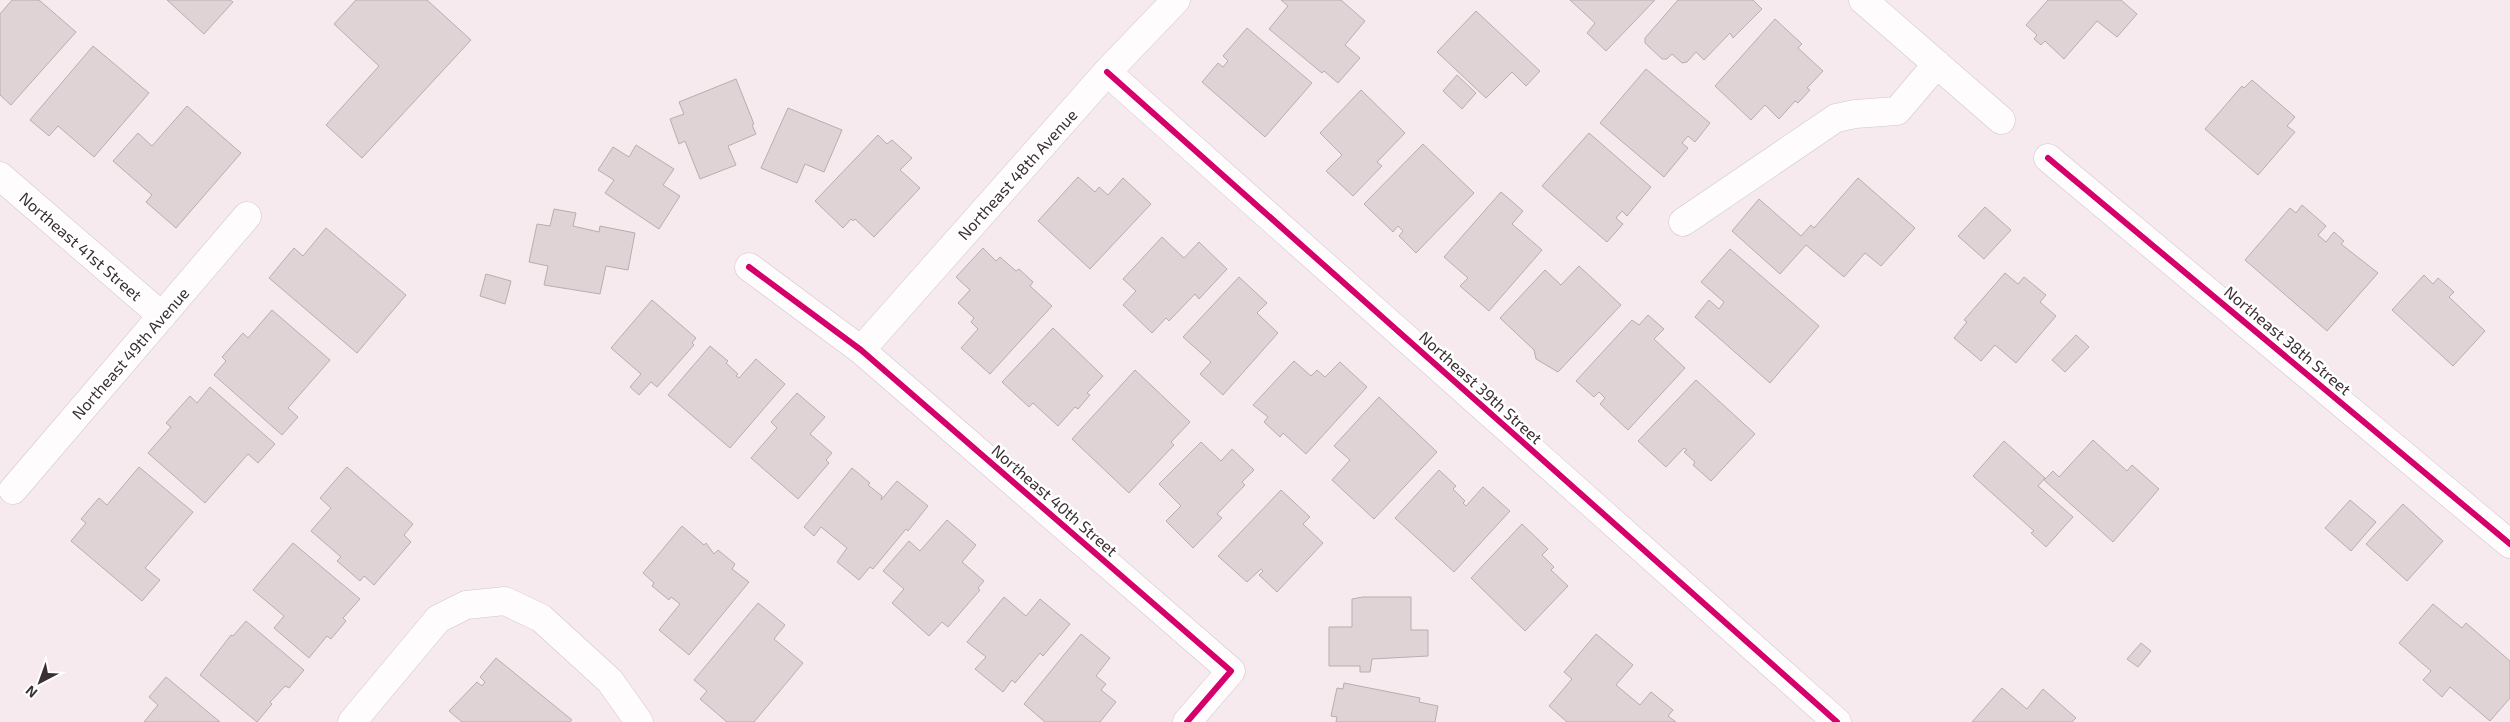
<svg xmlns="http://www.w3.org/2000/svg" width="2510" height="722" viewBox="0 0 2510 722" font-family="'Exo 2',sans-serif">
	<rect width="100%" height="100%" fill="#f6eaee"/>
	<path fill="#dfd3d6" stroke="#b8adaf" d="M12 0H39L76 32 11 105 0 95V14Z
		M167 0H230L233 2 204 34Z
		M356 0H427L471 40 362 158 326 125 379 66 334 24Z
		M1281 0H1341L1365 21 1345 45 1360 58 1338 83 1324 71 1322 73 1269 29 1288 6Z
		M1570 0H1655L1606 51 1587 33 1595 23Z
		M1678 0H1753L1762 9 1733 38 1730 33 1704 60 1696 52 1687 62 1682 63 1672 54 1667 59H1662L1645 43V38Z
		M2048 0H2121L2137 14 2117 37 2097 21 2064 59 2045 41 2041 45 2034 39 2037 35 2026 25Z
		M1476 11 1540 71 1526 86 1512 72 1486 98 1437 52Z
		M1775 19 1802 44 1798 48 1823 71 1807 88 1810 90 1798 103 1795 101 1779 119 1765 105 1751 120 1715 86Z
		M1247 28 1312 83 1265 137 1202 82 1218 63 1223 67 1228 61 1223 56Z
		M93 46 149 93 94 157 58 126 49 136 30 120Z
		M1646 69 1710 123 1695 142 1688 136 1682 143 1688 148 1664 177 1600 123Z
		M1457 75 1476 93 1462 109 1443 91Z
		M736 79 754 124 752 125 756 134 728 146 736 165 700 179 685 141 679 144 670 119 684 114 679 102Z
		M2252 80 2295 117 2287 126 2295 132 2258 175 2205 129 2242 86 2244 88Z
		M1361 90 1405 133 1377 162 1382 166 1353 196 1326 171 1342 155 1320 133Z
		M187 106 241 153 176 228 146 202 152 195 113 161 138 133 152 146Z
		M788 108 842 130 824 172 805 164 797 183 761 168Z
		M1589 133 1651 187 1627 216 1622 211 1616 218 1623 224 1607 242 1542 186Z
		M878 135 887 144 892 140 912 158 900 170 920 188 874 237 855 219 853 221 851 219 843 228 815 201Z
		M1423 144 1474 193 1416 253 1399 236 1403 231 1398 226 1393 232 1364 204Z
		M636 145 674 169 663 185 680 196 659 229 605 193 614 180 598 170 613 147 629 157Z
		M1078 177 1095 192 1099 187 1108 195 1123 178 1151 204 1090 269 1038 221Z
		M1858 178 1915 228 1881 266 1865 253 1844 277 1806 245 1780 274 1732 231 1759 199 1801 236 1811 225 1814 228Z
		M1501 192 1523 211 1512 224 1542 250 1489 311 1460 286 1468 278 1444 257Z
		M2302 205 2326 226 2318 235 2326 242 2334 232 2344 241 2341 244 2378 273 2327 331 2245 260 2290 208 2296 213Z
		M1985 207 2011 230 1984 259 1958 236Z
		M554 209 576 213 573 226 599 232 600 226 635 233 628 270 606 266 600 294 544 285 548 266 529 262 537 224 550 226Z
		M326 228 406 295 357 353 269 278 294 248 303 256Z
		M1162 237 1184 258 1199 242 1227 269 1199 299 1195 294 1169 321 1166 318 1152 333 1123 305 1136 291 1123 279Z
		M983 248 996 261 1000 257 1016 271 1019 269 1033 282 1030 286 1052 306 990 374 961 348 978 329 971 322 974 318 958 303 970 290 956 277Z
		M1730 249 1819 326 1770 383 1695 317 1709 300 1719 309 1724 302 1701 282Z
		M1579 266 1621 305 1558 372 1536 359 1534 350 1500 318 1545 270 1561 285Z
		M2005 273 2018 284 2024 277 2046 295 2040 302 2056 316 2016 363 1995 345 1981 361 1954 338 1967 322 1964 320Z
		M486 274 511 281 505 304 480 296Z
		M2424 275 2433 284 2438 278 2454 292 2449 297 2485 331 2453 366 2392 310Z
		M1239 277 1267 303 1257 313 1278 333 1223 395 1200 374 1211 362 1183 337Z
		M652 300 696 338 692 343 694 345 657 387 651 382 639 395 630 387 641 374 611 348Z
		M272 310 330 360 288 408 298 417 282 435 214 375 226 361 222 357 243 333 248 338Z
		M1648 315 1664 329 1654 339 1685 368 1628 430 1600 404 1605 398 1599 392 1594 397 1576 381 1632 320 1639 325Z
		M1053 328 1103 376 1087 393 1090 395 1078 409 1075 407 1058 426 1033 403 1029 407 1002 382Z
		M2076 335 2089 347 2065 372 2052 360Z
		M710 346 728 361 726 363 738 374 736 376 739 378 756 359 785 384 730 448 668 395Z
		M1294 361 1311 376 1317 370 1325 377 1340 362 1367 387 1306 454 1283 433 1280 437 1264 422 1268 417 1253 405Z
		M1135 370 1190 422 1171 442 1174 445 1129 493 1072 439Z
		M1696 380 1755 434 1711 481 1693 465 1695 462 1684 452 1687 450 1684 448 1666 467 1638 441Z
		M210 387 275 444 258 463 248 454 205 503 148 453 171 427 166 423 190 396 197 403Z
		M797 393 825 417 810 434 832 453 826 460 829 463 798 499 751 458 777 428 771 422Z
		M1379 397 1437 452 1374 519 1332 480 1350 460 1334 446Z
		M2093 440 2127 471 2132 465 2159 489 2113 542 2044 480 2053 471 2059 477Z
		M2004 441 2045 478 2038 486 2073 517 2046 547 2031 533 2034 531 1973 476Z
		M1201 442 1221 461 1232 449 1254 470 1242 482 1245 485 1217 514 1222 518 1193 548 1166 521 1181 506 1159 484Z
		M139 467 193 512 145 568 160 580 142 601 71 541 86 523 81 519 99 498 107 505Z
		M347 467 413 524 404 535 411 542 374 585 364 576 360 581 337 561 341 557 311 531 331 508 320 498Z
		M852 468 870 483 868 485 882 496 881 500 897 481 928 506 908 531 906 529 873 569 870 567 859 580 837 562 847 548 821 527 814 536 804 527Z
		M1439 470 1456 486 1453 489 1465 501 1463 503 1466 506 1483 487 1510 511 1454 572 1395 518Z
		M1281 490 1310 517 1303 524 1323 543 1277 592 1259 575 1263 571 1261 569 1247 582 1218 556Z
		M2350 500 2376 522 2351 551 2325 528Z
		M2403 504 2443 541 2407 581 2366 544Z
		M947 520 976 545 962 562 984 581 978 588 980 590 948 627 942 622 929 636 892 603 904 589 883 571 909 541 920 551Z
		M1522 524 1548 549 1542 555 1554 567 1551 570 1568 586 1525 631 1471 578Z
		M682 526 704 545 706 543 714 554 718 550 735 564 732 569 749 582 689 655 659 630 680 604 671 597 669 600 652 586 654 583 643 573Z
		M293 543 360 599 343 618 346 621 331 639 327 636 309 658 274 628 284 616 253 590Z
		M1004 597 1026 616 1040 599 1070 624 1043 656 1040 653 1015 683 1012 680 1003 692 975 669 986 657 967 642Z
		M1363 597H1411V630H1428V656L1372 659 1370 672H1360V666H1329V627H1352V599Z
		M758 603 785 625 774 639 803 663 754 722H727L700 699 707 691 694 680Z
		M2433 604 2462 628 2466 623 2510 661V698L2490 721 2450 687 2442 697 2423 680 2431 671 2399 643Z
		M246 621 304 670 289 688 285 686 274 698 270 702 272 704 257 722 200 675 231 635 233 636Z
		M1081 634 1110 658 1096 676 1106 684 1101 690 1116 702 1100 722H1045L1024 704Z
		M1596 634 1633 665 1616 685 1640 705 1651 692 1673 710 1668 716 1676 722H1567L1549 706 1572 679 1564 672Z
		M2141 643 2151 651 2138 667 2127 659Z
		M496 658 572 720 570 722H462L449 711 477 682 482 686 485 682 480 677Z
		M166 677 220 722H144L158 705 149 697Z
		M1344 683 1420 698 1419 702 1438 706 1435 722H1336L1337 717 1331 716 1337 688 1343 689Z
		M2002 688 2027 709 2043 689 2076 718 2072 722H1972Z"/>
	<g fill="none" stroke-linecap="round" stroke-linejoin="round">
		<g stroke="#d1c6ca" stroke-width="29">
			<path id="street" d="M1863 0 2001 120
				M1107 72 1837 722
				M2048 158 2510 544
				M0 176 162 316
				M1683 222 1836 118 1855 114 1897 111 1937 64
				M749 267 861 350 1231 671 1187 722
				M861 350 1107 72 1176 0
				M13 490 247 216
				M352 722 438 619 466 605 505 601 541 618 610 681 639 722"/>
		</g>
		<use href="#street" stroke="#fefcfc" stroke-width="28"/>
		<g stroke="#fff" stroke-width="9">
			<path id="cycleway" d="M1107 72 1837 722
				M2048 158 2510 544
				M749 267 861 350 1231 671 1187 722"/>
		</g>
		<use href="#cycleway" stroke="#d6006c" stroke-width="6"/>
	</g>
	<g text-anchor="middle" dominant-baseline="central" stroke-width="5" stroke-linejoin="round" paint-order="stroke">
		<g font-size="16" fill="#3a2f33" stroke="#fff">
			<text transform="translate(1017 174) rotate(-48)">Northeast 48th Avenue</text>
			<text transform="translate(81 246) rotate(41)">Northeast 41st Street</text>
			<text transform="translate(2288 340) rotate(40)">Northeast 38th Street</text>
			<text transform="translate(130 353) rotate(-49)">Northeast 49th Avenue</text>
			<text transform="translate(1481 387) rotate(42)">Northeast 39th Street</text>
			<text transform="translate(1055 500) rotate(41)">Northeast 40th Street</text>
		</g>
	</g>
	<g transform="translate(40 682) rotate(221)" stroke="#ffffff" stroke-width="4" paint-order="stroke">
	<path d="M0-4L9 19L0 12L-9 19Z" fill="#3a2f33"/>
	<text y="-8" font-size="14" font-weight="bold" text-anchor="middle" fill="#3a2f33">N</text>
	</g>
</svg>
